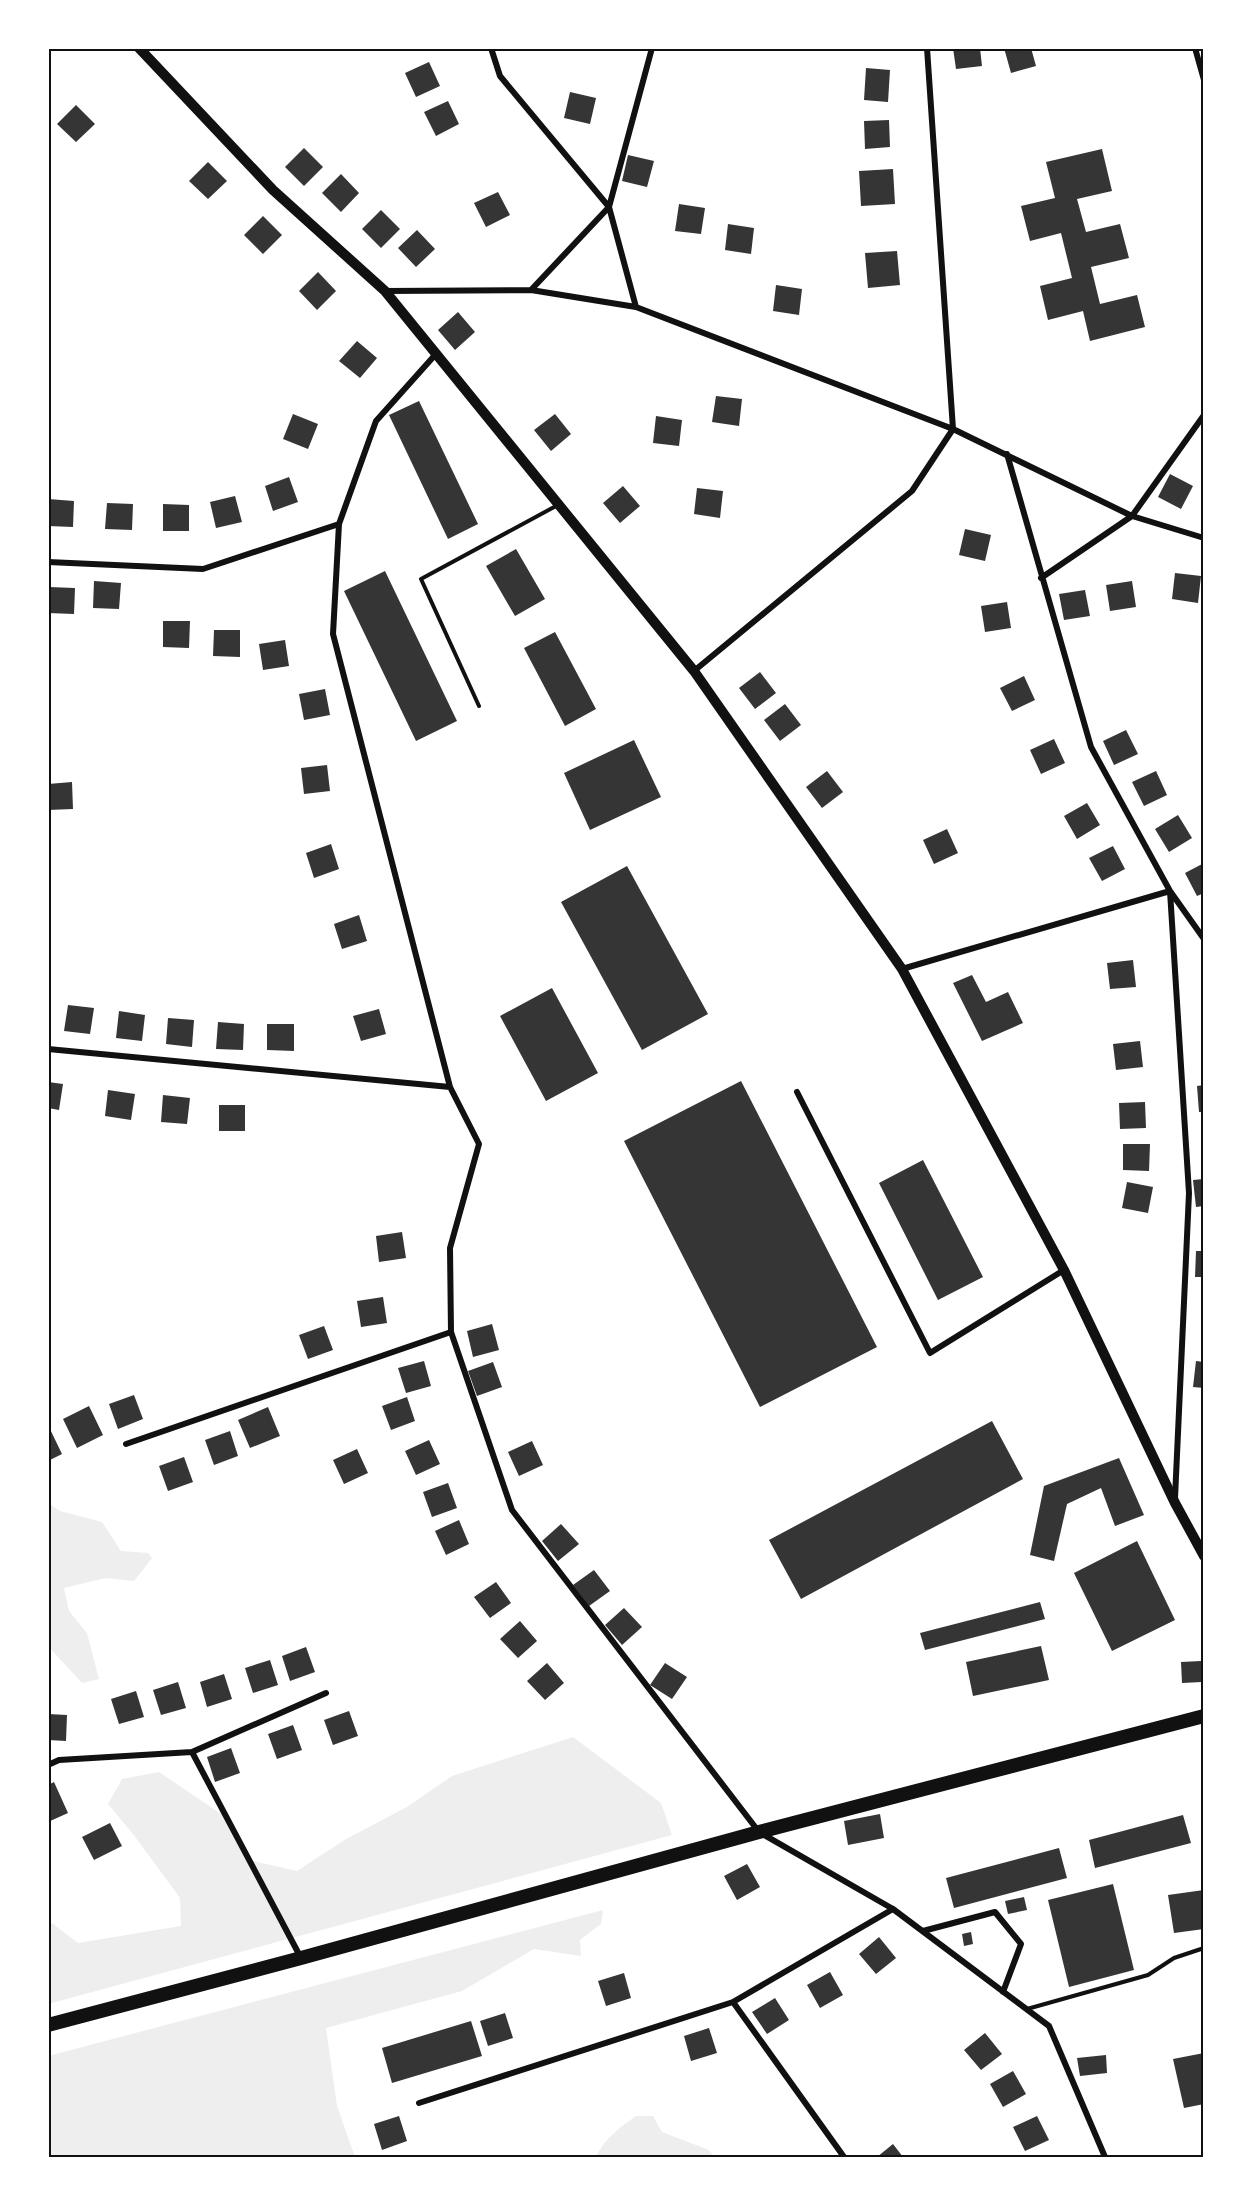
<svg xmlns="http://www.w3.org/2000/svg" width="1252" height="2205" viewBox="0 0 1252 2205" font-family="'PT Sans Narrow',sans-serif">
	<rect width="100%" height="100%" fill="#fff"/>
	<path fill="#eee" d="M48 1503 60 1511 102 1522 121 1551 148 1553 152 1558 134 1581 106 1578 64 1588 69 1611 87 1633 99 1679 82 1683 48 1646Z
		M573 1737 661 1803 672 1835 48 2004V1923H52L78 1943 181 1926 180 1898 133 1834 108 1804 122 1779 159 1772 227 1818 249 1860 297 1871 346 1839 407 1807 452 1776Z
		M603 1910 601 1924 580 1940 581 1956 534 1949 462 1991 326 2028 337 2106 355 2157H48V2056Z
		M636 2116H653L662 2132 709 2150 714 2157H596C604 2139 620 2127 636 2116Z"/>
	<path fill="#353535" d="M953 48H980L982 66 956 69Z
		M1004 48H1031L1036 66 1011 73Z
		M429 62 440 86 416 97 405 73Z
		M866 68 890 70 888 102 864 100Z
		M570 92 596 98 590 124 564 118Z
		M448 101 459 124 436 136 424 112Z
		M76 105 95 124 76 142 57 124Z
		M889 120 890 147 865 149 864 121Z
		M304 148 323 167 304 186 285 167Z
		M1102 149 1112 191 1077 199 1086 232 1120 224 1129 258 1091 267 1100 304 1137 295 1145 327 1090 341 1083 311 1048 320 1040 286 1072 278 1061 233 1030 241 1021 206 1055 198 1046 162Z
		M628 155 654 161 647 187 622 181Z
		M208 162 227 181 208 199 189 181Z
		M893 169 895 204 861 206 859 171Z
		M341 174 359 193 341 212 322 193Z
		M498 192 510 215 486 227 474 203Z
		M679 204 705 208 701 234 675 231Z
		M381 210 400 229 381 248 362 229Z
		M263 216 282 235 263 254 244 235Z
		M728 224 754 228 751 254 725 250Z
		M417 230 435 249 416 267 398 248Z
		M897 251 900 285 868 288 865 253Z
		M318 272 336 291 317 310 299 291Z
		M776 285 802 289 799 315 773 311Z
		M458 312 475 332 455 350 438 330Z
		M357 341 377 358 360 378 339 361Z
		M716 396 742 399 739 426 712 422Z
		M419 401 478 524 448 539 389 415Z
		M293 414 318 424 308 449 283 439Z
		M555 414 571 434 551 451 534 430Z
		M656 416 682 420 679 446 653 443Z
		M1170 474 1193 486 1181 509 1158 497Z
		M289 477 298 502 273 511 265 486Z
		M623 486 640 506 620 523 603 503Z
		M697 488 723 491 720 518 694 514Z
		M235 496 242 522 216 528 210 502Z
		M48 499 74 501 73 527 48 526Z
		M107 503 133 504 132 530 105 529Z
		M163 504 189 505V531H163Z
		M965 529 991 535 985 561 959 555Z
		M516 549 545 599 515 616 486 566Z
		M385 571 457 721 416 741 344 591Z
		M1175 573 1201 576 1198 603 1172 599Z
		M94 581 121 583 119 609 93 608Z
		M1132 581 1136 607 1110 611 1106 585Z
		M49 587 75 588 74 614 48 613Z
		M1085 590 1090 616 1064 620 1059 594Z
		M1007 602 1011 628 985 632 981 606Z
		M163 621H190L189 648 163 647Z
		M214 630H240V657L213 656Z
		M555 632 596 709 565 726 524 648Z
		M285 640 289 666 263 670 259 644Z
		M760 672 776 693 755 709 739 688Z
		M1024 676 1035 700 1012 711 1000 688Z
		M325 689 330 715 304 720 299 694Z
		M785 704 801 725 780 741 764 720Z
		M1126 730 1138 754 1114 765 1103 741Z
		M1054 739 1065 763 1041 774 1030 750Z
		M634 740 661 797 590 830 564 773Z
		M327 765 330 791 304 794 301 768Z
		M827 771 843 792 822 808 806 787Z
		M1156 771 1167 795 1144 806 1132 782Z
		M72 782 73 809 48 810V784Z
		M1087 803 1100 825 1077 839 1064 816Z
		M1178 815 1192 838 1169 852 1155 829Z
		M947 829 958 853 934 864 923 840Z
		M331 844 339 869 314 878 306 853Z
		M1113 846 1125 869 1102 881 1089 858Z
		M1204 863V893L1197 896 1185 873Z
		M627 866 708 1014 642 1050 561 902Z
		M359 915 367 941 342 949 334 924Z
		M1133 960 1136 987 1110 989 1107 963Z
		M972 975 986 1002 1008 992 1023 1023 982 1041 953 983Z
		M552 988 598 1073 546 1101 500 1016Z
		M68 1005 94 1008 90 1034 64 1031Z
		M379 1009 386 1034 361 1041 353 1016Z
		M119 1011 145 1015 142 1041 116 1038Z
		M168 1018 194 1020 192 1047 166 1044Z
		M218 1022 244 1024 243 1050 216 1049Z
		M267 1024H294V1051L267 1050Z
		M1140 1041 1143 1067 1116 1070 1113 1044Z
		M741 1081 877 1347 760 1407 624 1141Z
		M48 1082 63 1084 59 1110 48 1108Z
		M1204 1085V1112H1199L1197 1086Z
		M108 1090 135 1094 131 1120 105 1116Z
		M163 1095 190 1098 187 1124 161 1122Z
		M1145 1102 1146 1128 1120 1129 1119 1103Z
		M219 1105H245V1131H219Z
		M1123 1144H1150L1149 1171 1123 1170Z
		M923 1160 983 1277 938 1300 879 1183Z
		M1204 1179V1206L1196 1207 1193 1180Z
		M1127 1182 1153 1187 1148 1213 1122 1208Z
		M402 1232 406 1258 379 1262 376 1236Z
		M1196 1251H1204V1277H1195Z
		M383 1297 387 1323 361 1327 357 1301Z
		M492 1324 499 1350 473 1357 467 1331Z
		M324 1326 333 1350 308 1359 299 1335Z
		M424 1361 431 1386 406 1393 398 1368Z
		M1196 1361 1204 1362V1388L1193 1387Z
		M493 1362 502 1387 477 1396 468 1371Z
		M134 1395 143 1419 118 1429 109 1404Z
		M407 1397 415 1421 391 1430 382 1406Z
		M89 1406 103 1435 77 1448 63 1419Z
		M268 1407 280 1436 250 1448 238 1420Z
		M992 1421 1023 1479 801 1599 769 1540Z
		M48 1425 62 1454 48 1461Z
		M230 1431 238 1456 214 1465 205 1440Z
		M429 1440 440 1464 416 1475 405 1451Z
		M532 1441 543 1465 519 1476 508 1452Z
		M357 1449 368 1473 344 1484 333 1460Z
		M184 1457 193 1482 168 1491 159 1466Z
		M1119 1458 1144 1515 1115 1526 1101 1488 1067 1504 1054 1561 1030 1555 1044 1486Z
		M448 1483 457 1508 432 1517 423 1492Z
		M459 1520 469 1544 446 1555 435 1531Z
		M561 1524 579 1544 558 1561 542 1541Z
		M1137 1541 1175 1620 1112 1651 1074 1573Z
		M594 1570 610 1591 589 1606 573 1585Z
		M496 1582 511 1603 490 1618 474 1597Z
		M1040 1602 1045 1619 925 1650 920 1633Z
		M624 1608 642 1627 622 1645 605 1625Z
		M520 1621 537 1641 518 1658 500 1639Z
		M1041 1646 1049 1680 973 1696 966 1662Z
		M306 1647 315 1672 290 1681 282 1656Z
		M270 1660 278 1685 253 1693 245 1668Z
		M1201 1661 1202 1682 1182 1683 1181 1662Z
		M547 1663 564 1683 545 1700 527 1681Z
		M665 1663 687 1677 672 1699 650 1685Z
		M224 1674 232 1699 207 1707 200 1682Z
		M178 1682 186 1708 161 1715 153 1690Z
		M136 1691 144 1717 119 1724 111 1699Z
		M349 1711 358 1736 333 1745 324 1720Z
		M48 1714 67 1715 66 1741 48 1740Z
		M293 1725 302 1750 277 1759 268 1734Z
		M231 1748 240 1773 215 1782 207 1757Z
		M54 1782 68 1813 48 1822V1785Z
		M880 1814 884 1838 848 1845 844 1821Z
		M1183 1815 1191 1843 1095 1868 1089 1840Z
		M110 1823 122 1846 94 1860 82 1837Z
		M1059 1848 1067 1878 954 1908 946 1878Z
		M747 1864 760 1887 737 1900 724 1876Z
		M1113 1884 1134 1970 1069 1987 1048 1900Z
		M1204 1890V1929L1174 1933 1168 1895Z
		M1024 1897 1027 1910 1008 1914 1005 1901Z
		M971 1932 973 1944 964 1946 962 1934Z
		M879 1937 896 1958 876 1974 859 1954Z
		M830 1972 843 1995 820 2008 807 1985Z
		M624 1973 631 1998 606 2006 598 1981Z
		M775 1998 789 2020 767 2034 752 2012Z
		M505 2013 513 2038 488 2046 480 2021Z
		M471 2021 482 2056 392 2083 382 2048Z
		M709 2028 717 2053 691 2061 684 2036Z
		M985 2033 1002 2054 981 2070 964 2050Z
		M1204 2053V2104L1184 2108 1173 2059Z
		M1106 2055 1107 2073 1080 2076 1077 2058Z
		M1013 2071 1026 2094 1003 2107 990 2084Z
		M399 2116 407 2141 382 2150 374 2124Z
		M1037 2116 1049 2140 1025 2151 1013 2127Z
		M893 2144 903 2157H877Z"/>
	<g fill="none" stroke-linecap="round" stroke-linejoin="round">
		<path stroke="#111" stroke-width="4" d="M479 706 421 579 556 506
			M1027 2009 1148 1975 1174 1958 1204 1948"/>
		<path stroke="#111" stroke-width="6" d="M491 48 500 76 609 207 636 307
			M1195 48 1204 80
			M531 290 609 207 652 48
			M385 291 531 290 636 307 953 429 1132 516 1204 538
			M435 355 376 421 339 524 333 634 450 1087 479 1144 450 1248 451 1332 512 1510 759 1832 893 1909 1049 2026 1105 2157
			M1007 454 1091 747 1170 891 1204 939
			M48 562 203 569 339 524
			M1041 578 1132 516 1204 415
			M694 671 912 491 953 429 927 48
			M902 969 1170 891 1189 1193 1175 1498
			M48 1049 450 1087
			M797 1092 930 1353 1064 1270
			M126 1444 451 1332
			M192 1752 301 1958
			M48 1765 59 1760 192 1752 326 1693
			M923 1931 995 1912 1021 1944 1003 1992
			M733 2002 844 2157
			M419 2103 733 2002 893 1909"/>
		<path stroke="#111" stroke-width="10" d="M139 48 273 190 385 291 694 671 902 969 1064 1270 1175 1503 1204 1556"/>
		<path stroke="#111" stroke-width="14" d="M48 2025 301 1958 759 1832 1204 1716"/>
	</g>
	<rect width="1252" height="2205" fill="none" stroke="#ffffff" stroke-width="99"/>
	<rect x="50" y="50" width="1152" height="2106" fill="none" stroke="#111" stroke-width="2"/>
</svg>
